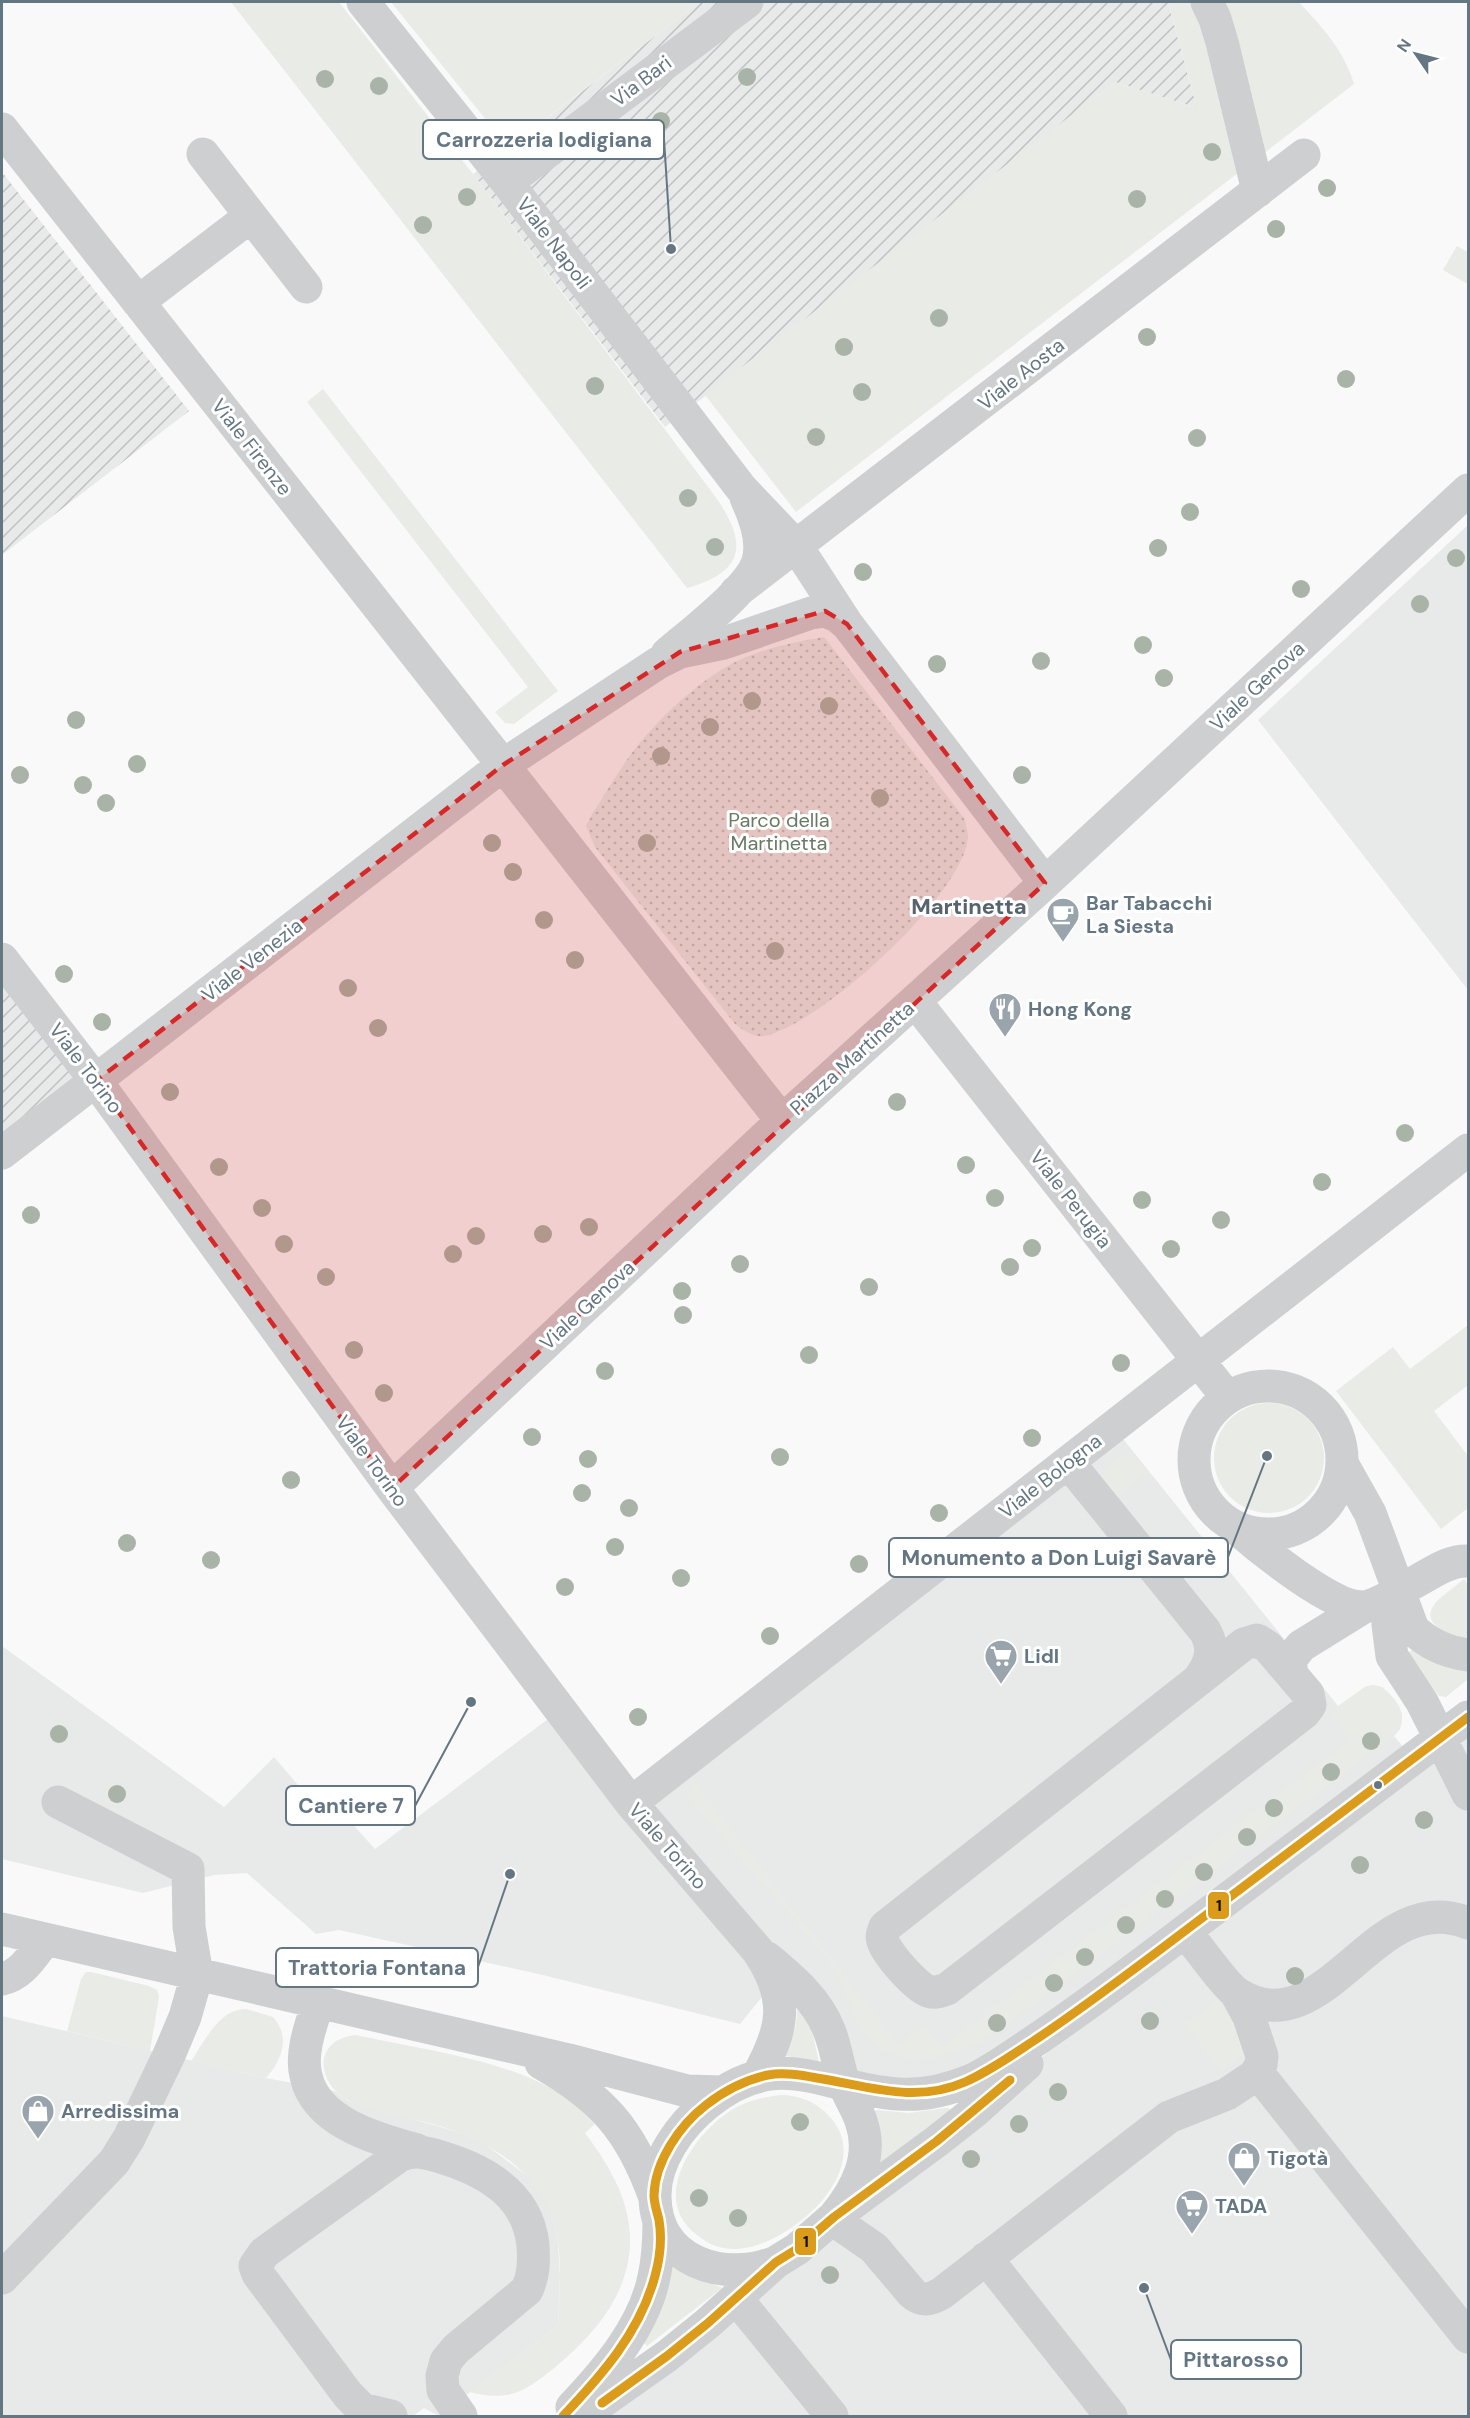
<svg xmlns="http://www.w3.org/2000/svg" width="1470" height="2418" viewBox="0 0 1470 2418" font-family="'DM Sans',sans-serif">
	<defs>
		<pattern id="industrial-furrows" width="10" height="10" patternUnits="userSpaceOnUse" patternTransform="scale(1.5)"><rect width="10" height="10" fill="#e8e9e9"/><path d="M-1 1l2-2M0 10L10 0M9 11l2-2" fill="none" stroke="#c0c1c2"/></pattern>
		<pattern id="park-dots" width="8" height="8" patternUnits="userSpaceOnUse" patternTransform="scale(1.5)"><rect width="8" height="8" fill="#e8ebe6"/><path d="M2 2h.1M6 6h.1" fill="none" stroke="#c0c3c0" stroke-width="1.8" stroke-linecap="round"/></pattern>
	</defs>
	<rect width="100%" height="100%" fill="#f9f9f9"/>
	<path fill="#e8e9e9" d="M1468 525V990L1258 720Z
		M1115 1429 1338 1706 1365 1687 1373 1685 1382 1687 1390 1694 1402 1714 1400 1729 1394 1736 1411 1756 952 2084 846 2081 829 2023 634 1803Z
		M2 1646 224 1807 274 1757 316 1806 328 1797 375 1849 556 1713 771 1986 740 2024 543 1975 339 1930 316 1934 247 1873 214 1875 143 1893 2 1859Z
		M1468 1722V2416H591L1030 2070 1078 2019Z
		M2 2016 266 2078 335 2091 348 2101 364 2107 434 2125 461 2133 485 2144 531 2179 545 2199 553 2219 558 2243 560 2277 558 2325 439 2416 424 2408 413 2416H2Z"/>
	<path fill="url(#industrial-furrows)" d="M700 2H1168L1197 108 1115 82 665 427 473 174Z
		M2 172 189 411 2 555Z
		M2 969 88 1080 2 1147Z"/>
	<path fill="#e8ebe6" d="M231 2H339L473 174 717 499C748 545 744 572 687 588Z
		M391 2H700L508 147Z
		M1168 2H1299C1322 27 1344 50 1354 84L796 512 705 395 1115 82 1197 108Z
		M1457 246 1468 252V284L1443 270Z
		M323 389 558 691 514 724 505 723 495 712 528 687 307 402Z
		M1468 1325V1385L1434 1411 1468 1456V1508L1441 1529 1336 1391 1393 1347 1410 1369Z
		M1214 1458a55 55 0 1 1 110 0a55 55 0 1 1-110 0Z
		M1123 1455 1135 1457 1149 1472 1115 1498 1097 1476Z
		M1464 1579 1468 1585V1638C1450 1635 1416 1625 1437 1601 1445 1593 1456 1586 1464 1579Z
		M1412 1649 1468 1668V1679L1446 1697 1439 1696 1410 1660 1409 1653Z
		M1373 1685C1395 1691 1413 1718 1394 1736L992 2036C952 2060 889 2076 860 2027 846 2004 842 1980 826 1956L688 1799V1792L696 1784 899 2044 924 2026 942 2047 1350 1740 1330 1712 1365 1687Z
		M86 1972H91L149 1986 157 1990 159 1997 150 2051 67 2031 81 1979Z
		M1217 2000 1239 2027 1246 2051 1221 2072 1184 2025Z
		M798 2005 812 2031 819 2062 786 2056 796 2024Z
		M246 2009 273 2017C291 2037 282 2060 266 2078L191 2061C205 2041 219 2009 246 2009Z
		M356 2035C418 2049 502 2059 556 2091 571 2100 583 2111 595 2124L585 2133C608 2164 628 2196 630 2235 632 2293 594 2335 553 2369 539 2380 525 2392 506 2395 494 2397 482 2395 470 2392L558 2325C559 2298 562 2270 558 2242 547 2176 494 2141 433 2124 406 2117 373 2115 349 2101 315 2083 313 2039 356 2035Z
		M782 2095C801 2096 817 2102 830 2117 878 2170 787 2249 734 2249 720 2249 708 2244 697 2235 649 2199 693 2135 730 2111 746 2101 763 2097 782 2095Z
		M945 2108H949L950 2112 880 2163 873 2112 877 2110 909 2113Z
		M671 2264 722 2288 647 2346 644 2343Z"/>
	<path fill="url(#park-dots)" d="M824 637 964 818C965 823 968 830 968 836 966 893 819 1026 764 1036 753 1038 744 1030 735 1024L595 847 586 826 592 814C609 789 624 760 644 738 672 705 716 666 757 653 779 645 801 641 824 637Z"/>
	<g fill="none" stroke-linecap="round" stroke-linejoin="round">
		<path stroke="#cecfd0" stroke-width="33" d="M363 2 507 182 741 488 797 547 847 624
			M1207 2 1215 19 1222 42 1258 191
			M2 129 503 765 2 1153
			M203 154 306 287
			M507 182 747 2
			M138 302 251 216
			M736 592 1304 155
			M825 611 837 616 847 624 1045 883 782 1121 503 765 658 663 680 652 724 643 811 613Z
			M667 654C690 634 751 588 758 561 764 540 755 517 746 498
			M1045 883 1468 490
			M2 959 96 1081 392 1488 631 1803 758 1951C790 1999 784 2029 757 2077
			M915 1001 1227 1397
			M1194 1460a74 74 0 1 1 148 0a74 74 0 1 1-148 0Z
			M1068 1462 1205 1631C1215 1649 1211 1663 1199 1679
			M1343 1465 1370 1513 1413 1629C1428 1644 1447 1652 1468 1655
			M392 1488 782 1121
			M1235 1527C1259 1548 1332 1608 1363 1607 1376 1606 1401 1590 1413 1583 1431 1574 1448 1560 1468 1561
			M1399 1591 1388 1625 1392 1656 1422 1702 1468 1794
			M1257 1640 1268 1647 1308 1694 1310 1705 1304 1713 947 1989C940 1991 935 1994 928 1991 916 1987 886 1953 883 1941 881 1936 883 1932 885 1927L1244 1644Z
			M1292 1675 1290 1660 1301 1646 1364 1607
			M631 1803 1468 1150
			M2 1929 569 2060 687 2091 723 2092
			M1185 1931C1196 1944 1226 1987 1238 1994 1326 2049 1374 1884 1468 1923
			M767 1958C791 1978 817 1999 829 2030 836 2047 838 2066 844 2083 848 2096 857 2108 861 2121 874 2157 856 2190 834 2217L845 2228 874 2248 912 2293C922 2302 930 2300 942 2293L1169 2117 1227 2094 1254 2076 1261 2065 1262 2056 1249 2017 1236 1993
			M2 1979C22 1975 33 1955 45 1940
			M318 2003C311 2025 300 2053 306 2076 316 2123 378 2139 417 2150
			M541 2063C602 2098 630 2129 654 2195
			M1257 2072 1468 2337
			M986 2258 1111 2416
			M776 2262C724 2283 656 2262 655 2197 654 2161 681 2124 708 2103 780 2045 823 2089 898 2094 924 2096 948 2090 972 2080 991 2071 1009 2058 1027 2046 1074 2015 1119 1981 1164 1947 1266 1870 1367 1793 1468 1717
			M2 2278 114 2162 129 2138 169 2055 185 2017 197 1975 189 1927 188 1869 58 1802
			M736 2298 832 2416
			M572 2407C606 2371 644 2327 654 2277 658 2259 659 2240 659 2221
			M391 2416 362 2409 348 2395 258 2274 255 2266 264 2253 279 2242 399 2156C417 2148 430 2154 447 2159 490 2173 528 2197 533 2245 534 2262 534 2274 527 2290L456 2349 446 2361 442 2376 443 2390 461 2416
			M582 2416 667 2356 708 2323 776 2262 797 2249 834 2217 937 2141 975 2111 1027 2064"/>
		<g stroke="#fff" stroke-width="14">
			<path id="bus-1" d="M602 2403 667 2356 708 2323 776 2262 797 2249 834 2217 937 2141 1010 2080
				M563 2416C602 2375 640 2332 655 2276 660 2258 662 2238 659 2220 657 2211 654 2204 654 2195 655 2161 680 2125 706 2105 724 2091 745 2080 768 2075 784 2072 801 2075 817 2078 868 2086 915 2104 965 2082 990 2071 1012 2055 1035 2040 1077 2012 1117 1982 1157 1952 1261 1874 1364 1795 1468 1717"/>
		</g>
		<use href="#bus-1" stroke="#da9c1a" stroke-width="9"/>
	</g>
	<g fill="#a9b3a7">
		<circle cx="747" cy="77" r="9"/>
		<circle cx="325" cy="79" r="9"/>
		<circle cx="379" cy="86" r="9"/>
		<circle cx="661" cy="121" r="9"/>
		<circle cx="1212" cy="152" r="9"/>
		<circle cx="1327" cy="188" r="9"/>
		<circle cx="467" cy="197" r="9"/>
		<circle cx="1137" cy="199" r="9"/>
		<circle cx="423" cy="225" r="9"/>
		<circle cx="1276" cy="229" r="9"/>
		<circle cx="939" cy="318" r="9"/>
		<circle cx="1147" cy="337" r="9"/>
		<circle cx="844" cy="347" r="9"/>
		<circle cx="1346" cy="379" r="9"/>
		<circle cx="595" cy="386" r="9"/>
		<circle cx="862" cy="392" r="9"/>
		<circle cx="816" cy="437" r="9"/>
		<circle cx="1197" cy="438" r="9"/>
		<circle cx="688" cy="498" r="9"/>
		<circle cx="1190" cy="512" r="9"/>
		<circle cx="715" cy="547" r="9"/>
		<circle cx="1158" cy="548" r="9"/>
		<circle cx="1456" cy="558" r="9"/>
		<circle cx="863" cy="572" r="9"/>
		<circle cx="1301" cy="589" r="9"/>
		<circle cx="1420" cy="604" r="9"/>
		<circle cx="1143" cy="645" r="9"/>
		<circle cx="1041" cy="661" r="9"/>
		<circle cx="937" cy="664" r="9"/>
		<circle cx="1164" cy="678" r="9"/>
		<circle cx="752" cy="701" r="9"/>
		<circle cx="829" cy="706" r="9"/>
		<circle cx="76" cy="720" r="9"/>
		<circle cx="710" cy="727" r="9"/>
		<circle cx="661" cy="756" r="9"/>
		<circle cx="137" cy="764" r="9"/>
		<circle cx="20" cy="775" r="9"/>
		<circle cx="1022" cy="775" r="9"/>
		<circle cx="83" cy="785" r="9"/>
		<circle cx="880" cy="798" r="9"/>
		<circle cx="106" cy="803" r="9"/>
		<circle cx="492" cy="843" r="9"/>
		<circle cx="647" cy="843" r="9"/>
		<circle cx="513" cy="872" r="9"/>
		<circle cx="544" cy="920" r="9"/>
		<circle cx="775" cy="951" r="9"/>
		<circle cx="575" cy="960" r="9"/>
		<circle cx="64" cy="974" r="9"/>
		<circle cx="348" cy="988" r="9"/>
		<circle cx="102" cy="1022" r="9"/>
		<circle cx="378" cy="1028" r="9"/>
		<circle cx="170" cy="1092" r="9"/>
		<circle cx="897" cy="1102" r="9"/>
		<circle cx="1405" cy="1133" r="9"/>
		<circle cx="966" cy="1165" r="9"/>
		<circle cx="219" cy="1167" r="9"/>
		<circle cx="1322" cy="1182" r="9"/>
		<circle cx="995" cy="1198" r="9"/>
		<circle cx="1142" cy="1200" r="9"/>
		<circle cx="262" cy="1208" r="9"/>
		<circle cx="31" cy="1215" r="9"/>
		<circle cx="1221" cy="1220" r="9"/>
		<circle cx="589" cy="1227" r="9"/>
		<circle cx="543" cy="1234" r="9"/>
		<circle cx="476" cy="1236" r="9"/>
		<circle cx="284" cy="1244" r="9"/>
		<circle cx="1032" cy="1248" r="9"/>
		<circle cx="1171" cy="1249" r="9"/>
		<circle cx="453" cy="1254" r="9"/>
		<circle cx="740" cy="1264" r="9"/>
		<circle cx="1010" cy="1267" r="9"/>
		<circle cx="326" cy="1277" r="9"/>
		<circle cx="869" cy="1287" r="9"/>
		<circle cx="682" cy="1291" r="9"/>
		<circle cx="683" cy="1315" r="9"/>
		<circle cx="354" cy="1350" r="9"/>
		<circle cx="809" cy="1355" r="9"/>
		<circle cx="1121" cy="1363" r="9"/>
		<circle cx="605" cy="1371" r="9"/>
		<circle cx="384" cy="1393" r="9"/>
		<circle cx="532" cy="1437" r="9"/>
		<circle cx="1032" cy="1438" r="9"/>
		<circle cx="780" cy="1457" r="9"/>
		<circle cx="588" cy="1459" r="9"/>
		<circle cx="291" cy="1480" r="9"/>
		<circle cx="582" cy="1493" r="9"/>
		<circle cx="629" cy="1508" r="9"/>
		<circle cx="939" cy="1513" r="9"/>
		<circle cx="127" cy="1543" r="9"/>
		<circle cx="615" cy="1547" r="9"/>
		<circle cx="211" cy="1560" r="9"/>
		<circle cx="859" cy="1564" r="9"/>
		<circle cx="681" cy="1578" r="9"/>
		<circle cx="565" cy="1587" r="9"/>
		<circle cx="770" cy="1636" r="9"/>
		<circle cx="638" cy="1717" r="9"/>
		<circle cx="59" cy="1734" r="9"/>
		<circle cx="1371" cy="1741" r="9"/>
		<circle cx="1331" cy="1772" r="9"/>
		<circle cx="117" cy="1794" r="9"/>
		<circle cx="1274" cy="1808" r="9"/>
		<circle cx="1424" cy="1820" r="9"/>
		<circle cx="1247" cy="1837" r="9"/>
		<circle cx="1360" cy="1865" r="9"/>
		<circle cx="1204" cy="1872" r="9"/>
		<circle cx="1165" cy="1899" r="9"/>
		<circle cx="1126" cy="1925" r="9"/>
		<circle cx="1085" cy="1957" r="9"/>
		<circle cx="1295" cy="1976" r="9"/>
		<circle cx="1054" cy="1983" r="9"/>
		<circle cx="1150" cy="2021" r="9"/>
		<circle cx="997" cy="2023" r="9"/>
		<circle cx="1058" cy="2092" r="9"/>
		<circle cx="800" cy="2122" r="9"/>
		<circle cx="1019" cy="2124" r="9"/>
		<circle cx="971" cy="2159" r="9"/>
		<circle cx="699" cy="2198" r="9"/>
		<circle cx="738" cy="2218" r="9"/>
		<circle cx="830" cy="2275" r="9"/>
	</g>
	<path fill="#d62828" fill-opacity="0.2" stroke="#d62828" stroke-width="4.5" stroke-dasharray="12 8" stroke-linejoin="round" d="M825 611 847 624 1045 883 392 1488 96 1081 503 765 680 652Z"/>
	<defs>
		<g id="cafe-pin" transform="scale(1.725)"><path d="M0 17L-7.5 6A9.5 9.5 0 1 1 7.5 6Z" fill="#99a4ac" stroke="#fff"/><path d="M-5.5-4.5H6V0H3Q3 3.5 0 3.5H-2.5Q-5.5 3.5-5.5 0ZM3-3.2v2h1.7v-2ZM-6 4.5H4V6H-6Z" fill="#fff"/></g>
		<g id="restaurant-pin" transform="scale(1.725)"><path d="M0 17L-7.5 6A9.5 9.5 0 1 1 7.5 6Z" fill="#99a4ac" stroke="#fff"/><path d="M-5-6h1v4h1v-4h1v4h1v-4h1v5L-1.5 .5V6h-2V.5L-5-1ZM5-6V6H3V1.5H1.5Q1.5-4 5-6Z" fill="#fff"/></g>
		<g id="supermarket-pin" transform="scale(1.725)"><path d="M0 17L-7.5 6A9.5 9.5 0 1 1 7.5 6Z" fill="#99a4ac" stroke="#fff"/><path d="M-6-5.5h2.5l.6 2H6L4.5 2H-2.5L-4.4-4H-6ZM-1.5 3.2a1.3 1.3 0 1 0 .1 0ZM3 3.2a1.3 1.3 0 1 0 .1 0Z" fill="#fff"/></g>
		<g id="shop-pin" transform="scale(1.725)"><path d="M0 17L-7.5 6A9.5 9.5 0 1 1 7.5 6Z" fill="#99a4ac" stroke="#fff"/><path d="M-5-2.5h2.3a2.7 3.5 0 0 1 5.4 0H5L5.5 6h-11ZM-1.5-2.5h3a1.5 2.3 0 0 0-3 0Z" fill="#fff"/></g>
	</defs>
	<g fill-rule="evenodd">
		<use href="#cafe-pin" x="1063" y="914"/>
		<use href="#restaurant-pin" x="1005" y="1009"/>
		<use href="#supermarket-pin" x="1001" y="1656"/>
		<use href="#shop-pin" x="38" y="2111"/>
		<use href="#shop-pin" x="1244" y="2158"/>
		<use href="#supermarket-pin" x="1192" y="2206"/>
	</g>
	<circle fill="#657683" stroke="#fff" stroke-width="2" cx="1378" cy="1785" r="5"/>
	<g text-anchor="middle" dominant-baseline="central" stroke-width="6" stroke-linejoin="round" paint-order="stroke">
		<g font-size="20" fill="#657683" stroke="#fff">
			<text transform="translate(641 81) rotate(-37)">Via Bari</text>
			<text transform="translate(554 243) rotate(53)">Viale Napoli</text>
			<text transform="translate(1021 374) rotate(-38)">Viale Aosta</text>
			<text transform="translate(252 447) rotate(52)">Viale Firenze</text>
			<text transform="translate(1257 686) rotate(-43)">Viale Genova</text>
			<text transform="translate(252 960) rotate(-38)">Viale Venezia</text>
			<text transform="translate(852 1058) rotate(-42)">Piazza Martinetta</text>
			<text transform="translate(86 1068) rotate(53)">Viale Torino</text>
			<text transform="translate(1071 1199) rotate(52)">Viale Perugia</text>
			<text transform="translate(587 1305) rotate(-43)">Viale Genova</text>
			<text transform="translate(372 1461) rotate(54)">Viale Torino</text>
			<text transform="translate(1050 1476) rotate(-38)">Viale Bologna</text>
			<text transform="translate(668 1846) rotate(49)">Viale Torino</text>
		</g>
		<g font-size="20" fill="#687a64" stroke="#fff">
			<text x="779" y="820">Parco della<tspan x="779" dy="23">Martinetta</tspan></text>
		</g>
		<g font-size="20" font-weight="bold" fill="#657683" stroke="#fff" text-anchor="start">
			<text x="1086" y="903">Bar Tabacchi<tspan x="1086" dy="23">La Siesta</tspan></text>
			<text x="1028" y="1009">Hong Kong</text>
			<text x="1024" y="1656">Lidl</text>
			<text x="61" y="2111">Arredissima</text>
			<text x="1267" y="2158">Tigotà</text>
			<text x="1215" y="2206">TADA</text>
		</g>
		<g font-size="22" font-weight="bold" fill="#57646e" stroke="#fff">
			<text x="969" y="906">Martinetta</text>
		</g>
	</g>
	<path fill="none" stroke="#657683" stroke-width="2" d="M671 249L664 139M1267 1456L1228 1557M471 1702L415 1806M510 1874L478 1967M1144 2288L1171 2360"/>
	<g fill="#657683" stroke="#fff" stroke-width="2">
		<circle cx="671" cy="249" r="6"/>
		<circle cx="1267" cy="1456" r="6"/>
		<circle cx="471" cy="1702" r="6"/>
		<circle cx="510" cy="1874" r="6"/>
		<circle cx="1144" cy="2288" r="6"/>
	</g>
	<g fill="#fff" stroke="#657683" stroke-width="2">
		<rect x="423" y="120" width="241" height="39" rx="6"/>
		<rect x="889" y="1538" width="339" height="39" rx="6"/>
		<rect x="286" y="1786" width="129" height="39" rx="6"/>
		<rect x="276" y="1948" width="202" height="39" rx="6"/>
		<rect x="1171" y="2340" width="130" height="39" rx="6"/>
	</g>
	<g font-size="21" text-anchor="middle" font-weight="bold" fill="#657683">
		<text x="544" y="147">Carrozzeria lodigiana</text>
		<text x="1059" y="1565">Monumento a Don Luigi Savarè</text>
		<text x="351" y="1813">Cantiere 7</text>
		<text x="377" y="1975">Trattoria Fontana</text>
		<text x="1236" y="2367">Pittarosso</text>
	</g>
	<g stroke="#fff" stroke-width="2">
		<rect x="1207" y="1891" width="23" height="29" rx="6" fill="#da9c1a"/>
		<rect x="794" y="2227" width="23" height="29" rx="6" fill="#da9c1a"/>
	</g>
	<g font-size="16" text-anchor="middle" font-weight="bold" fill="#111">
		<text x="1219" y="1911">1</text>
		<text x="806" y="2247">1</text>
	</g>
	<rect width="1470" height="2418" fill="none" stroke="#657683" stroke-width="6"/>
	<g transform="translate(1416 54) rotate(305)" stroke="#ffffff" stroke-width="4.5" paint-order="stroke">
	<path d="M0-4.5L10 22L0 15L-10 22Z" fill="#657683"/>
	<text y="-9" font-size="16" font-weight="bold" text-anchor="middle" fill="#657683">N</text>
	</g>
</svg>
